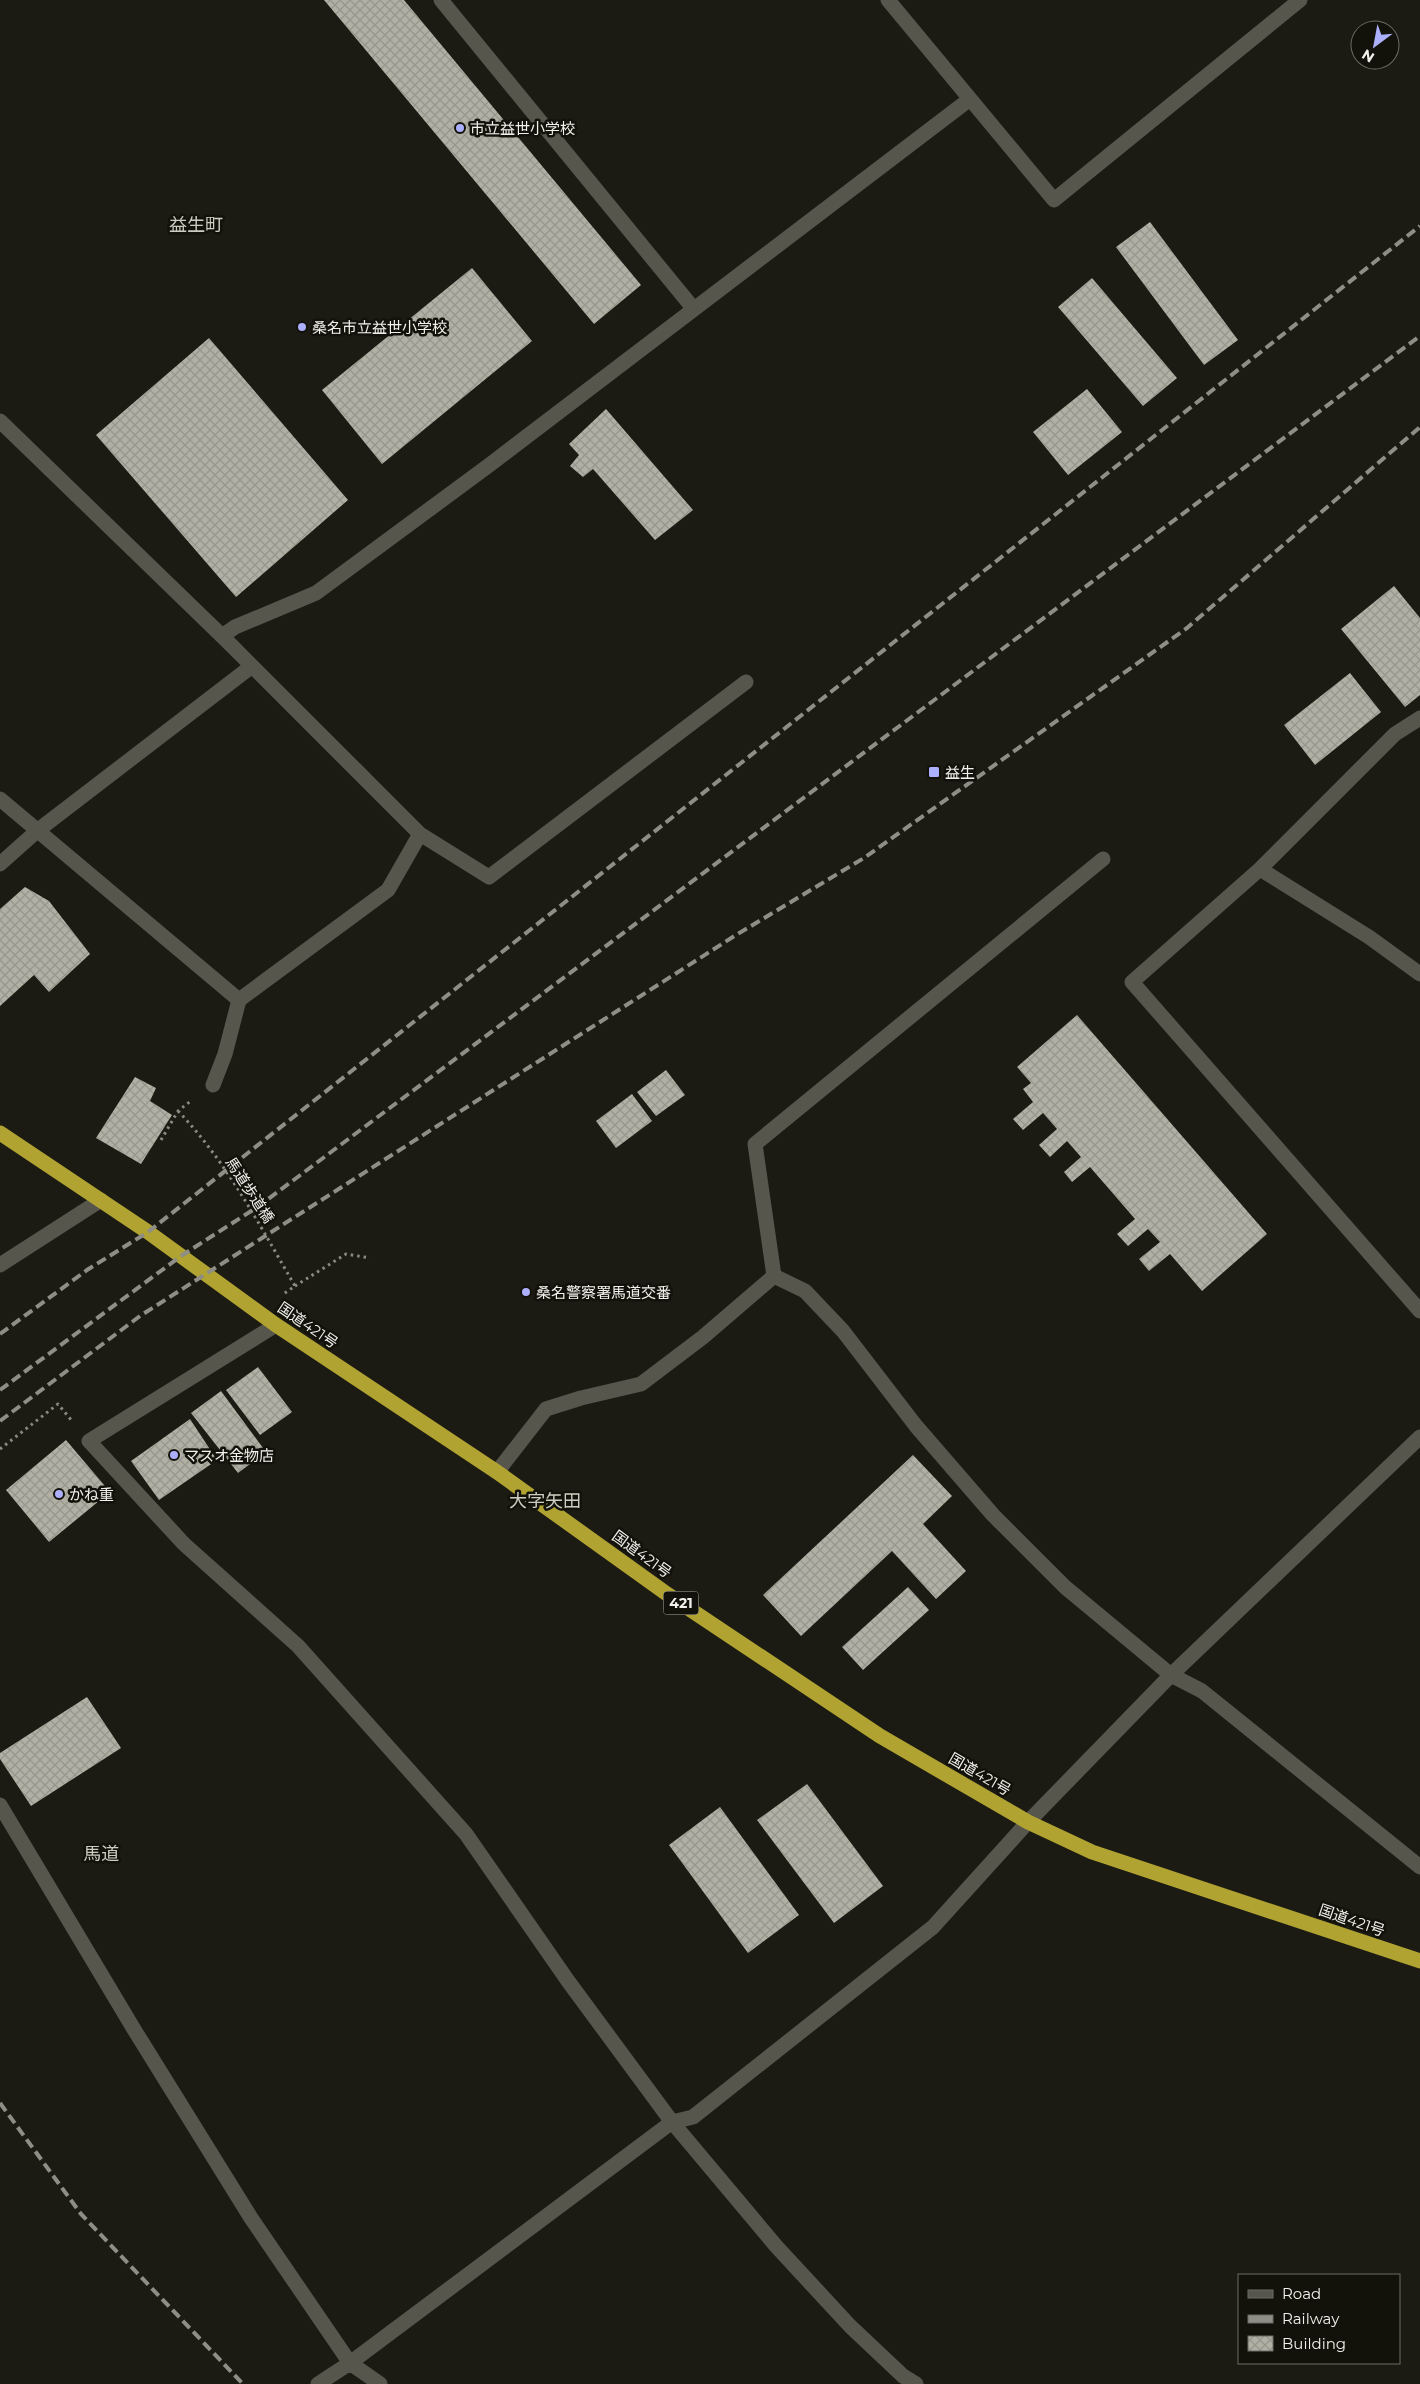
<svg xmlns="http://www.w3.org/2000/svg" width="1420" height="2384" viewBox="0 0 1420 2384" font-family="Montserrat,'Noto Sans JP',sans-serif">
	<defs>
		<pattern id="building-cross-hatch" width="8" height="8" patternUnits="userSpaceOnUse" patternTransform="scale(1.25)"><rect width="8" height="8" fill="#b1b0a5"/><path d="M0 0l8 8M0 8l8-8" fill="none" stroke="#97968d"/></pattern>
	</defs>
	<rect width="100%" height="100%" fill="#1c1b13"/>
	<path fill="url(#building-cross-hatch)" d="M324 0H404L641 285 594 324Z
		M1150 222 1238 340 1204 365 1116 247Z
		M472 268 532 341 382 464 322 390Z
		M1092 278 1177 378 1143 406 1058 307Z
		M209 338 348 500 236 597 96 435Z
		M1087 389 1122 432 1068 475 1033 432Z
		M606 409 693 510 655 540 593 469 583 477 570 466 579 455 569 444Z
		M1394 586 1420 618V695L1405 707 1341 629Z
		M1350 673 1381 712 1315 765 1284 725Z
		M25 887 49 901 90 954 49 992 34 975 0 1006V909Z
		M1077 1015 1267 1234 1202 1291 1170 1254 1149 1271 1139 1259 1160 1242 1148 1229 1128 1246 1117 1234 1135 1219 1090 1167 1072 1182 1064 1172 1081 1157 1067 1141 1050 1157 1039 1145 1057 1129 1043 1113 1023 1130 1013 1119 1033 1102 1023 1089 1031 1083 1017 1067Z
		M666 1070 685 1095 656 1116 637 1092Z
		M135 1077 156 1088 150 1101 172 1115 141 1164 96 1138Z
		M632 1094 652 1121 616 1148 596 1121Z
		M258 1367 292 1412 260 1435 226 1390Z
		M221 1391 266 1452 238 1473 191 1413Z
		M190 1419 217 1460 159 1500 131 1461Z
		M66 1440 110 1492 49 1542 6 1490Z
		M913 1455 952 1496 923 1524 966 1571 936 1599 892 1551 801 1636 763 1595Z
		M908 1587 929 1610 863 1670 842 1647Z
		M87 1697 121 1748 31 1806 0 1759V1753Z
		M807 1784 883 1886 834 1923 757 1820Z
		M720 1807 799 1915 748 1953 669 1845Z"/>
	<g fill="none" stroke-linecap="round" stroke-linejoin="round">
		<path stroke="#8a8a83" stroke-width="3" stroke-dasharray="2.5 4" stroke-linecap="butt" d="M178 1111C227 1162 260 1226 295 1286L282 1295
			M161 1140 178 1111 192 1100
			M295 1286 346 1254 370 1258
			M0 1449 58 1404 72 1421"/>
		<path stroke="#57564c" stroke-width="15" d="M213 1085 225 1054 239 1000"/>
		<path stroke="#57564c" stroke-width="15" d="M441 0 693 308
			M888 0 1054 200 1300 0
			M0 421 222 636 420 834 388 890 239 1000 0 799
			M222 636 235 627 316 593 488 466 970 99
			M420 834 489 877 746 682
			M0 864 37 831 252 666
			M1260 869 1395 734 1420 718
			M1420 974 1369 937 1260 869 1132 982 1420 1311
			M0 1265 101 1200
			M774 1276 755 1144 1103 859
			M276 1325 89 1441 184 1544 298 1646 466 1834 568 1981 672 2122 776 2246 850 2326 903 2376 916 2384
			M497 1472 546 1409 581 1398 641 1384 703 1337 774 1276 805 1291 843 1331 916 1426 993 1515 1065 1587 1171 1675 1202 1691 1420 1867
			M0 1805 135 2031 251 2218 350 2363 380 2384
			M318 2384 350 2363 672 2122 693 2117 933 1927 1028 1822 1171 1675 1420 1437"/>
		<path stroke="#b1a331" stroke-width="15" d="M0 1133 148 1232 276 1325 497 1472 667 1594 880 1736 1028 1822 1092 1852 1420 1961"/>
		<path stroke="#8e8e87" stroke-width="4" stroke-dasharray="10 5" stroke-linecap="butt" d="M0 1334 87 1270 148 1232 1420 226
			M0 1390 181 1256 259 1206 1420 336
			M0 1421 140 1316 736 935 864 858 1187 628 1420 427
			M0 2103 81 2214 243 2384"/>
	</g>
	<g fill="#acaffb" stroke="#13120a" stroke-width="2">
		<circle cx="460" cy="128" r="5"/>
		<circle cx="302" cy="327" r="5"/>
		<rect x="928" y="766" width="12" height="12" rx="2.5"/>
		<circle cx="526" cy="1292" r="5"/>
		<circle cx="174" cy="1455" r="5"/>
		<circle cx="59" cy="1494" r="5"/>
	</g>
	<g text-anchor="middle" dominant-baseline="central" stroke-width="5" stroke-linejoin="round" paint-order="stroke">
		<rect fill="#13120a" stroke="#aeaea8" stroke-width="1" x="663.5" y="1591.5" width="35" height="23" rx="4"/>
		<g font-size="14" font-weight="bold" fill="#f1f1eb">
			<text x="681" y="1603">421</text>
		</g>
		<g font-size="15" fill="#f1f1eb" stroke="#13120a" text-anchor="start">
			<text x="470" y="128">市立益世小学校</text>
			<text x="312" y="327">桑名市立益世小学校</text>
			<text x="945" y="772">益生</text>
			<text x="536" y="1292">桑名警察署馬道交番</text>
			<text x="184" y="1455">マスオ金物店</text>
			<text x="69" y="1494">かね重</text>
		</g>
		<g font-size="15" fill="#f1f1eb" stroke="#13120a">
			<text transform="translate(250 1190) rotate(57)">馬道歩道橋</text>
			<text transform="translate(308 1325) rotate(34)">国道421号</text>
			<text transform="translate(642 1554) rotate(36)">国道421号</text>
			<text transform="translate(980 1774) rotate(30)">国道421号</text>
			<text transform="translate(1352 1920) rotate(19)">国道421号</text>
		</g>
		<g font-size="18" fill="#cdccc1" stroke="#13120a">
			<text x="196" y="225">益生町</text>
			<text x="545" y="1501">大字矢田</text>
			<text x="101" y="1854">馬道</text>
		</g>
	</g>
	<rect x="1238" y="2274" width="162" height="90" fill="#13120a" stroke="#6c6b64"/>
	<rect x="1248" y="2290" width="25" height="8" fill="#57564c" stroke="#6c6b64"/>
	<text x="1282" y="2299" font-size="15" fill="#f1f1eb">Road</text>
	<rect x="1248" y="2315" width="25" height="8" fill="#8e8e87" stroke="#6c6b64"/>
	<text x="1282" y="2324" font-size="15" fill="#f1f1eb">Railway</text>
	<rect x="1248" y="2336" width="25" height="15" fill="url(#building-cross-hatch)" stroke="#6c6b64"/>
	<text x="1282" y="2349" font-size="15" fill="#f1f1eb">Building</text>
	<g transform="translate(1375 45) rotate(212)"><circle r="24" fill="#13120a" stroke="#6c6b64"/>
	<path d="M0-4L9 19L0 12L-9 19Z" fill="#acaffb"/>
	<text y="-8" font-size="14" font-weight="bold" text-anchor="middle" fill="#f1f1eb">N</text>
	</g>
</svg>
